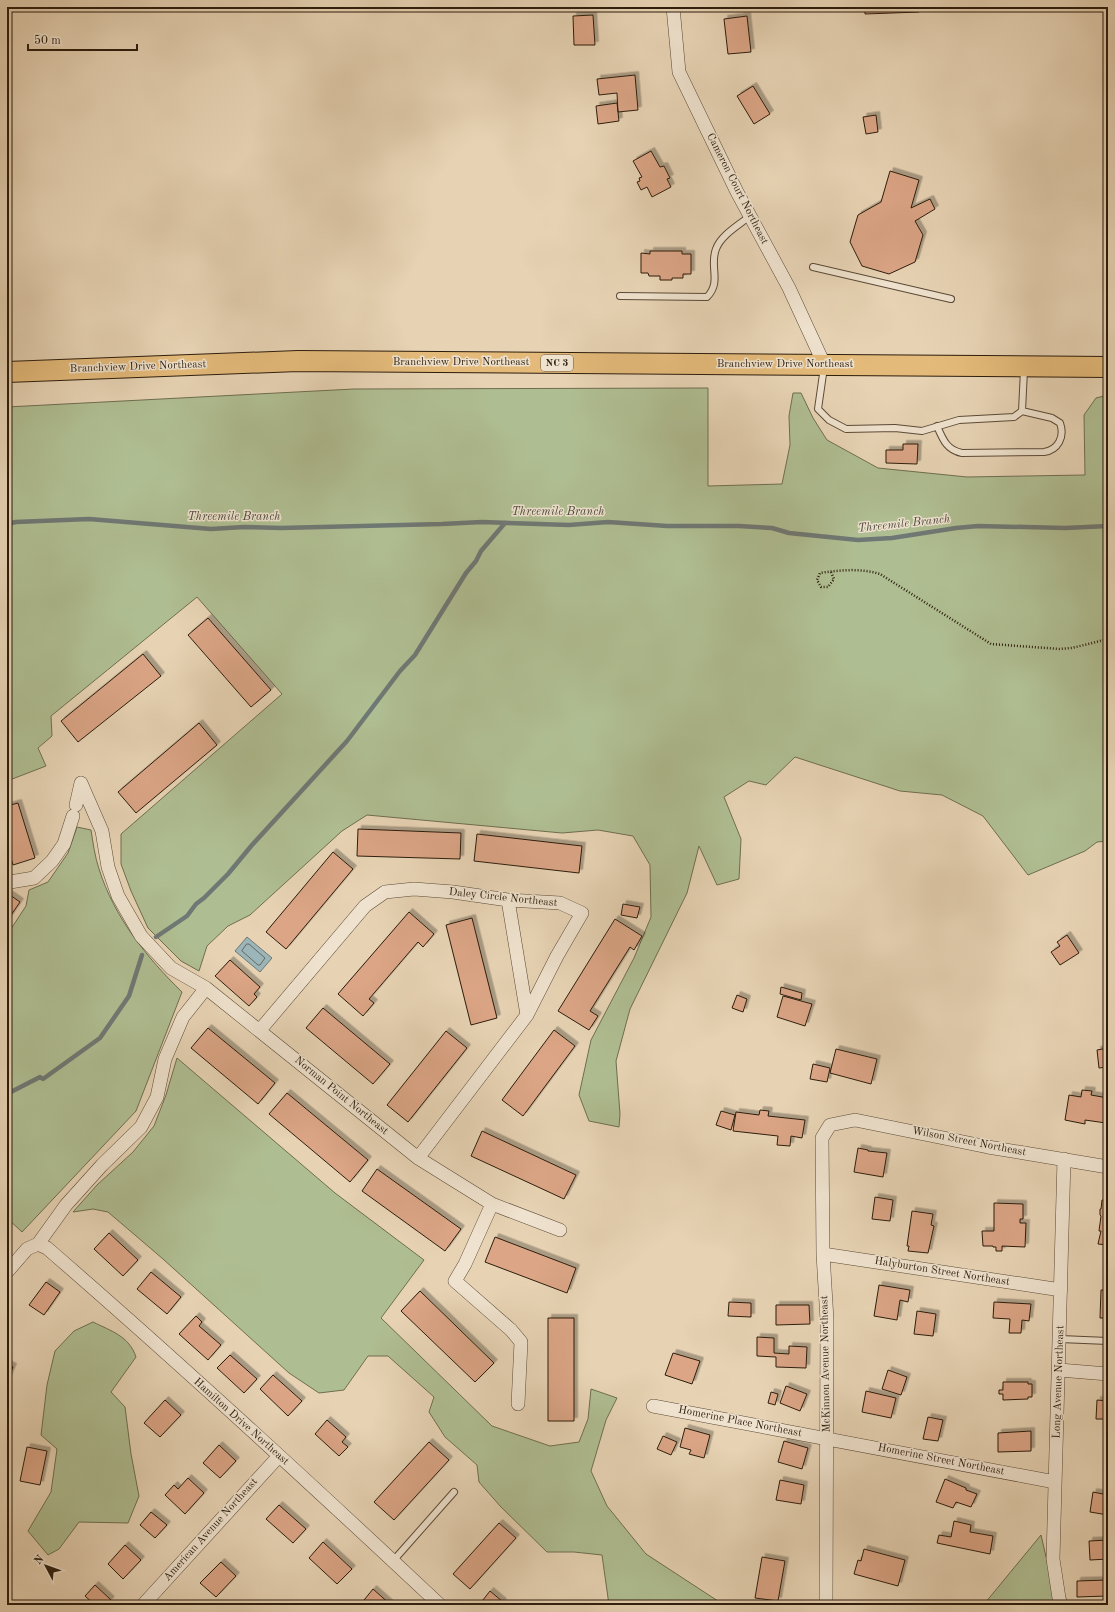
<svg xmlns="http://www.w3.org/2000/svg" width="1115" height="1612" viewBox="0 0 1115 1612" font-family="'Old Standard TT',serif">
	<defs>
		<filter id="shadow"><feDropShadow dx="3.5" dy="-3.5" stdDeviation="0" flood-color="#0004"/></filter>
	</defs>
	<rect width="100%" height="100%" fill="#e7d3b4"/>
	<filter id="stains"><feTurbulence type="fractalNoise" baseFrequency=".005" numOctaves="4"/><feColorMatrix values="0 0 0 0 .2 0 0 0 0 .09 0 0 0 0 .02 0 0 0 .5 -.17"/></filter>
	<radialGradient id="worn" r=".72"><stop offset=".6" stop-color="#630" stop-opacity="0"/><stop offset="1" stop-color="#630" stop-opacity=".3"/></radialGradient>
	<path fill="#afbe92" stroke="#6e6e50" d="M708 388V486L782 484 790 445 789 416 793 393H801L813 418 827 440 878 468 967 477 1085 475 1084 415 1096 398 1108 395V841L1097 842 1085 851 1028 875 983 816 942 795 900 791 795 757 766 785 749 781 724 797 741 839 739 879 717 885 699 846 687 893 630 1009 616 1061 620 1114 619 1127 589 1121 579 1095 591 1040 634 958 651 917 650 865 633 836 598 830 562 833 367 815 342 831 250 915 228 926 207 946 199 971 181 961 148 928 131 891 121 864V834L282 694 197 597 51 716 52 736 38 748 46 766 7 781V407L354 389Z
		M77 827 91 830C93 843 95 857 99 869 114 917 147 958 182 992L136 1111 22 1232 7 1218V935L26 906 29 890 48 882 68 853Z
		M177 1058 335 1193 424 1260 381 1318 492 1426 550 1446 579 1442 588 1419 591 1389 617 1398 606 1420 591 1471 607 1506 646 1554 724 1605H609L602 1555 574 1552H547L501 1507 479 1482 477 1465 445 1437 429 1412 434 1397 388 1356H368L344 1390 319 1393 289 1373 163 1259 108 1212 93 1209 73 1212 97 1185 133 1152 154 1126 166 1095Z
		M93 1322C111 1331 129 1336 136 1357L111 1392 125 1407 131 1454 139 1496 128 1523 79 1522 59 1549 48 1555 28 1531 51 1492 57 1449 41 1435 47 1385 55 1351 74 1331Z
		M1041 1535 1057 1605H984L985 1603Z"/>
	<path fill="#9bb5b8" stroke="#6f7874" d="M247 937 272 958 260 972 235 951Z"/>
	<g fill="none" stroke-linecap="round" stroke-linejoin="round">
		<path stroke="#646962" stroke-width="1" d="M247 944H249L265 958 260 965H258L242 951Z"/>
		<path stroke="#6f7874" stroke-width="4.5" d="M7 524 16 522 89 519 211 529 244 527 281 528 442 524 482 522 569 525 608 522 667 526H739L772 528 789 533 858 540 892 538 956 528 978 526 1065 528 1108 526
			M156 937 187 916 196 904 204 898 228 874 252 845 347 741 400 671 415 655 466 573 476 561 481 551 505 523
			M7 1094 40 1077 43 1079 100 1038 129 996 142 955"/>
	</g>
	<path fill="#dba586" stroke="#2c1d0d" filter="url(#shadow)" d="M865 7H919V12L865 14Z
		M593 15 595 45H574L573 16Z
		M747 16 751 52 728 54 724 19Z
		M635 75 638 110 618 112 617 93 599 95 597 79Z
		M753 86 770 114 754 124 737 96Z
		M617 103 619 121 598 124 596 106Z
		M876 115 878 132 866 134 863 117Z
		M651 151 660 167 664 166 670 178 667 179 671 187 652 197 647 187 641 190 637 182 640 181 639 178 642 177 633 161Z
		M890 171 919 180 911 208 930 199 935 209 915 221 923 235 915 262 889 274 862 266 850 242 858 215 881 202Z
		M650 251H682V254H691V274H683V278H672V280H660V276H649L648 273H641V253L650 254Z
		M903 444H918L917 464 886 463V450H903Z
		M208 618 271 690 251 707 188 635Z
		M143 654 161 676 78 742 61 721Z
		M199 723 217 745 136 813 118 792Z
		M18 803 35 858 13 865 7 845V806Z
		M358 829 461 833 460 859 357 856Z
		M477 834 582 846 579 873 474 861Z
		M333 852 353 869 286 949 266 932Z
		M7 893 20 902 7 921Z
		M623 904 640 907 637 918 621 915Z
		M409 912 434 934 423 947 418 942 369 999 374 1003 363 1016 338 994Z
		M472 918 497 1018 471 1025 446 925Z
		M615 919 642 936 634 950 630 947 590 1011 598 1016 589 1030 558 1011Z
		M1067 935 1079 953 1060 965 1051 952 1060 946 1057 942Z
		M230 960 260 987 254 994 257 997 249 1006 215 976Z
		M781 987 802 993 801 1000 780 994Z
		M737 995 747 999 743 1012 732 1008Z
		M783 996 812 1004 805 1026 777 1017Z
		M323 1008 390 1064 373 1084 306 1028Z
		M208 1028 275 1083 258 1104 191 1048Z
		M554 1030 575 1046 523 1116 502 1100Z
		M446 1031 467 1048 408 1122 387 1105Z
		M1108 1048V1067L1099 1068 1097 1050Z
		M836 1049 877 1059 871 1084 830 1073Z
		M813 1064 830 1068 827 1082 810 1079Z
		M1082 1090 1092 1091 1091 1095 1108 1098 1106 1123 1085 1120V1124L1065 1120 1069 1095 1081 1097Z
		M287 1093 368 1160 350 1182 269 1114Z
		M760 1110 769 1111 768 1116 805 1120 802 1138 791 1136 790 1146 777 1145 778 1136 733 1131 736 1112 759 1115Z
		M721 1111 735 1115 731 1130 716 1125Z
		M482 1131 576 1175 564 1199 471 1156Z
		M858 1148 868 1150V1151L887 1153 883 1177 854 1172Z
		M377 1169 461 1229 445 1251 362 1191Z
		M1105 1196H1108V1245L1098 1244 1101 1231H1099L1101 1216 1100 1215V1209H1101L1102 1200H1104Z
		M875 1197 893 1200 890 1221 872 1219Z
		M994 1203 1023 1204V1219H1020V1223H1026L1025 1247 1002 1246V1251H996V1247H993V1246H983L982 1231H994Z
		M912 1211 933 1214 931 1225 934 1226 928 1253 908 1251 909 1246H907Z
		M109 1233 138 1260 123 1276 94 1249Z
		M495 1237 576 1268 567 1293 485 1262Z
		M151 1272 181 1297 167 1314 137 1289Z
		M46 1282 60 1292 44 1315 29 1305Z
		M879 1285 910 1290 908 1302 900 1300 897 1320 874 1316Z
		M1101 1290H1108V1318H1100Z
		M420 1291 494 1363 475 1382 401 1311Z
		M729 1302 751 1303V1317L728 1316Z
		M994 1302 1031 1304 1029 1321 1022 1320 1021 1333H1009L1010 1319 993 1318Z
		M776 1305H809L810 1324 776 1325Z
		M917 1311 936 1314 933 1336 914 1334Z
		M196 1316 202 1322 199 1326 221 1345 208 1360 179 1334Z
		M548 1318H574V1421H548Z
		M757 1337 774 1338V1353L789 1354V1346L807 1347 806 1368 776 1367V1357L757 1356Z
		M673 1353 700 1361 692 1384 665 1375Z
		M230 1355 257 1379 244 1393 217 1368Z
		M7 1364 13 1367 7 1381Z
		M888 1370 907 1377 901 1395 882 1389Z
		M273 1375 302 1401 288 1416 260 1389Z
		M1003 1382H1028V1384H1032V1397H1028V1399L1003 1400V1394H999V1390H1003Z
		M786 1386 807 1394 800 1411 780 1403Z
		M866 1391 896 1398 891 1418 862 1412Z
		M771 1392 778 1394 775 1405 768 1403Z
		M165 1400 181 1415 160 1437 144 1423Z
		M1097 1400 1108 1401V1419H1096Z
		M928 1417 943 1420 938 1441 923 1439Z
		M327 1420 346 1437 342 1442 348 1447 339 1456 315 1434Z
		M685 1428 710 1435 704 1458 689 1454 691 1450 680 1447Z
		M1031 1431V1451L998 1452V1433Z
		M663 1436 677 1442 671 1455 657 1449Z
		M784 1441 808 1448 802 1469 778 1462Z
		M429 1442 449 1460 394 1520 374 1502Z
		M219 1445 236 1461 220 1478 203 1463Z
		M27 1447 47 1451 40 1485 20 1481Z
		M188 1478 204 1493 185 1514 165 1495 174 1485 178 1489Z
		M945 1479 966 1488V1490L977 1494 971 1507 956 1502 953 1508 936 1502Z
		M780 1480 804 1485 801 1504 776 1500Z
		M1093 1492 1108 1495V1515L1090 1512Z
		M279 1505 306 1529 293 1543 266 1519Z
		M151 1512 167 1525 155 1538 140 1525Z
		M954 1521 971 1525 970 1532 993 1536 990 1554 937 1543 939 1535 951 1537Z
		M499 1523 516 1538 470 1589 453 1574Z
		M1108 1540V1559L1090 1560 1089 1541Z
		M323 1542 352 1569 337 1584 309 1558Z
		M125 1545 141 1560 123 1579 108 1564Z
		M864 1549 905 1560 898 1586 854 1574 858 1560 861 1561Z
		M762 1557 785 1561 778 1601 755 1598Z
		M221 1562 236 1576 216 1597 200 1583Z
		M1107 1580V1596L1077 1597V1581Z
		M95 1585 111 1600 106 1605H95L85 1596Z
		M373 1589 391 1605H360Z
		M490 1591 503 1602 500 1605H479Z"/>
	<g fill="none" stroke-linecap="round" stroke-linejoin="round">
		<g stroke="#5b4a37" stroke-width="8">
			<path id="lane" d="M813 267 951 299
				M620 296 707 297C722 282 709 266 716 249 721 235 739 225 750 216
				M824 367 818 409 829 420 846 429 895 428 922 431 959 420 1014 417 1022 411 1024 370
				M937 426C943 440 947 450 962 453L1044 452C1058 450 1065 437 1060 423L1052 418 1022 411
				M1060 1339 1108 1341
				M393 1561 454 1492"/>
		</g>
		<g stroke="#5b4a37" stroke-width="14">
			<path id="street" d="M673 7 679 72 737 192 789 288 824 364
				M81 783 102 831 108 867 118 896 141 936 171 968 206 988 418 1158 492 1204 465 1264 455 1281 511 1330 521 1342 518 1404
				M76 805 81 783
				M10 882 34 878 52 861 64 844 73 816
				M508 900 527 1015
				M260 1030 365 906 385 892 414 889 453 892 508 900 560 903 582 913 557 956 527 1015 418 1158
				M492 1204 560 1230
				M38 1244 47 1248C181 1364 311 1484 440 1605
				M823 1254 1061 1290
				M7 1272 27 1249 38 1244 66 1205 102 1165 141 1127 157 1097 165 1059 183 1017 206 988
				M1059 1370 1108 1374
				M653 1406 1055 1482
				M143 1605 279 1456
				M826 1605 827 1320 823 1254 822 1138 830 1125 855 1120 988 1147 1108 1167
				M1061 1605 1059 1598 1053 1559 1064 1159"/>
		</g>
		<g stroke="#2c1d0d" stroke-width="22">
			<path id="primary" d="M7 372 298 361 1108 367"/>
		</g>
		<path stroke="#2c1d0d" stroke-width="2.5" stroke-dasharray="1 2" stroke-linecap="butt" d="M831 572 834 579 828 587H821L817 580 820 573C840 570 861 568 880 574L991 644 1060 649 1072 648 1108 639"/>
		<use href="#lane" stroke="#efe2ce" stroke-width="6"/>
		<use href="#street" stroke="#efe2ce" stroke-width="13"/>
		<use href="#primary" stroke="#e4ba7a" stroke-width="20"/>
	</g>
	<g text-anchor="middle" dominant-baseline="central" stroke-width="3" stroke-linejoin="round" paint-order="stroke">
		<rect fill="#efe2ce" stroke="#665847" stroke-width="1" x="541" y="355" width="32" height="16" rx="3"/>
		<g font-size="10" font-weight="bold" fill="#2c1d0d">
			<text x="557" y="363">NC 3</text>
		</g>
		<g font-size="11" fill="#2c1d0d" stroke="#efe2ce">
			<text transform="translate(737 189) rotate(63)">Cameron Court Northeast</text>
			<text x="461" y="362">Branchview Drive Northeast</text>
			<text x="785" y="364">Branchview Drive Northeast</text>
			<text transform="translate(138 367) rotate(-2)">Branchview Drive Northeast</text>
			<text transform="translate(503 898) rotate(6)">Daley Circle Northeast</text>
			<text transform="translate(341 1096) rotate(39)">Norman Point Northeast</text>
			<text transform="translate(969 1142) rotate(11)">Wilson Street Northeast</text>
			<text transform="translate(942 1272) rotate(9)">Halyburton Street Northeast</text>
			<text transform="translate(826 1364) rotate(-91)">McKinnon Avenue Northeast</text>
			<text transform="translate(1059 1382) rotate(-88)">Long Avenue Northeast</text>
			<text transform="translate(241 1422) rotate(42)">Hamilton Drive Northeast</text>
			<text transform="translate(740 1422) rotate(11)">Homerine Place Northeast</text>
			<text transform="translate(941 1460) rotate(11)">Homerine Street Northeast</text>
			<text transform="translate(211 1530) rotate(-48)">American Avenue Northeast</text>
		</g>
		<g font-size="12" font-style="italic" fill="#4d4b40" stroke="#efe2ce">
			<text x="558" y="512">Threemile Branch</text>
			<text x="234" y="517">Threemile Branch</text>
			<text transform="translate(904 524) rotate(-6)">Threemile Branch</text>
		</g>
	</g>
	<rect width="1115" height="1612" fill="none" stroke="#e7d3b4" stroke-width="24"/>
	<rect x="8" y="8" width="1099" height="1596" fill="none" stroke="#2c1d0d" stroke-width="2"/>
	<rect x="12" y="12" width="1091" height="1588" fill="none" stroke="#2c1d0d"/>
	<g transform="translate(46 1566) rotate(311)" stroke="#efe2ce" stroke-width="3" paint-order="stroke">
	<path d="M0-3L7 15L0 10L-7 15Z" fill="#2c1d0d"/>
	<text y="-6" font-size="11" font-weight="bold" text-anchor="middle" fill="#2c1d0d">N</text>
	</g>
	<path d="M28 44v6h109v-6" fill="none" stroke="#2c1d0d" stroke-width="2"/>
	<text x="34" y="44" font-size="12" fill="#2c1d0d" stroke="#efe2ce" stroke-width="3" paint-order="stroke">50 m</text>
	<rect width="100%" height="100%" filter="url(#stains)"/>
	<rect width="100%" height="100%" fill="url(#worn)"/>
</svg>
